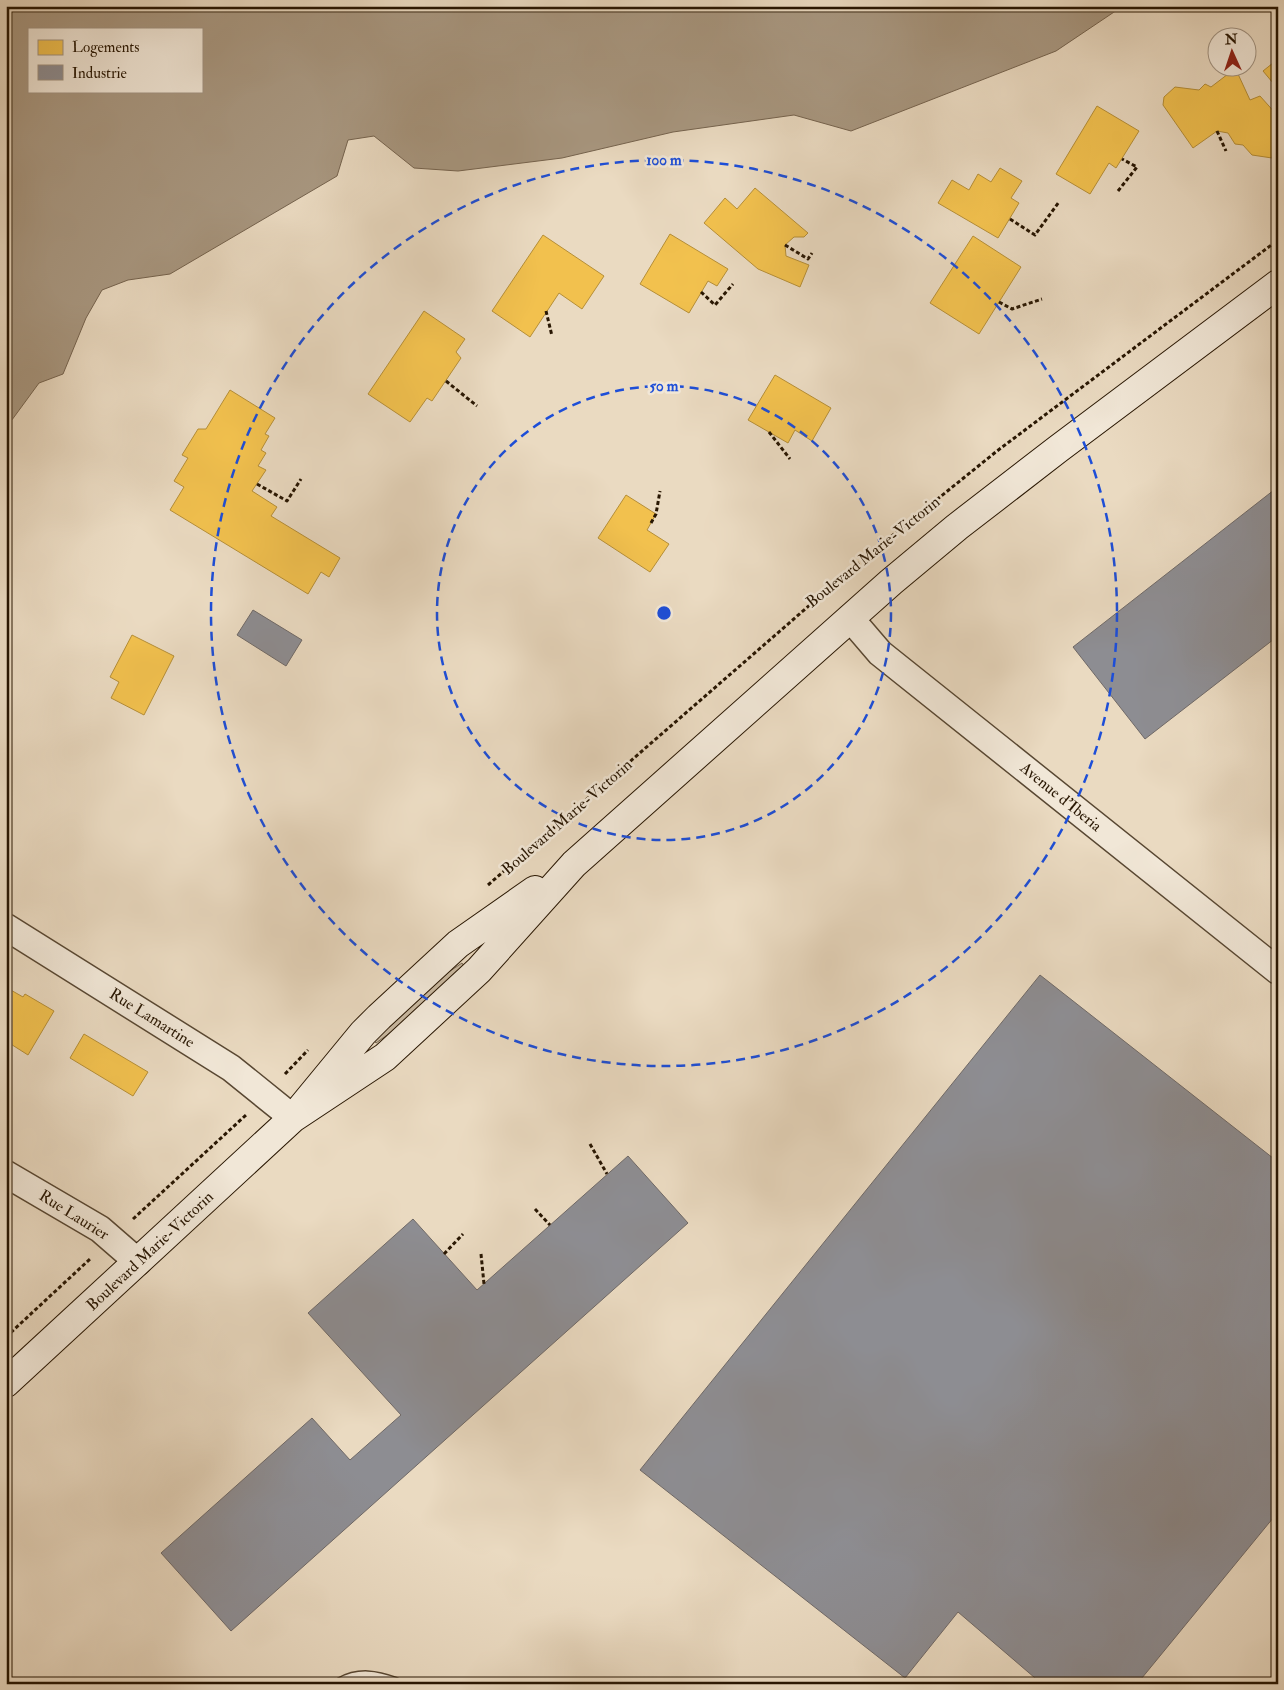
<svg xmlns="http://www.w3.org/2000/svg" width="1284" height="1690" viewBox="0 0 1284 1690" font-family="'IM FELL Double Pica',serif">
	<rect width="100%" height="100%" fill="#eadac1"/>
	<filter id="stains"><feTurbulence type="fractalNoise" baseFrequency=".004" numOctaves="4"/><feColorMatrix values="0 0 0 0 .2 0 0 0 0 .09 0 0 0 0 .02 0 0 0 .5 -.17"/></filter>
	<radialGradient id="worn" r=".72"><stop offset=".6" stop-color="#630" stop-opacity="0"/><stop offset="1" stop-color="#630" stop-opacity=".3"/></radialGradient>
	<path fill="#c9b9a1" stroke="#786852" d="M462 963 465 968 411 1018 376 1043 372 1038 428 986Z"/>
	<path fill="#a89780" stroke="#75634e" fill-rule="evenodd" d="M6 6H1123L1056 51 851 131 794 115 673 132 562 158 458 171 414 168 374 136 348 140 337 176 170 274 128 280 102 290 86 318 63 374 39 383 6 428ZM29 29H201V91H29Z"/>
	<path fill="#f2c14e" stroke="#b58e37" d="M1278 59V89L1263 71Z
		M1228 74H1238L1250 100 1260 96 1277 115 1272 158 1252 155 1243 145 1235 144 1228 133 1217 131 1193 148 1163 105 1164 97 1175 87 1199 90 1205 84 1211 87Z
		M1097 106 1139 131 1116 168 1109 163 1090 194 1056 174Z
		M1000 168 1022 181 1011 198 1019 203 998 238 938 203 952 180 969 190 978 174 991 182Z
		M755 188 808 233 804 237H794L785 245 786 256 809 265 800 287 758 269 704 223 725 198 737 209Z
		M670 234 728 269 717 286 708 281 689 313 640 284Z
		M543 235 604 276 582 309 559 293 530 337 492 311Z
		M973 236 1021 267 979 334 930 303Z
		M424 311 465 339 456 352 461 358 432 401 427 398 410 422 368 394Z
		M775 375 831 408 812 441 795 430 788 443 748 420Z
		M230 390 275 418 265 434 269 436 261 450 266 453 258 466 266 470 252 491 277 507 271 516 340 558 329 577 321 572 308 594 170 510 184 487 174 481 188 458 182 455 198 429H206Z
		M626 495 656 514 647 530 669 544 650 572 598 538Z
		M132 635 174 656 144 715 111 698 119 682 110 677Z
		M9 989 23 997 25 994 54 1011 28 1055 6 1041V994Z
		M84 1034 148 1072 133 1096 70 1058Z"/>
	<path fill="#8d8d92" stroke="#6f6967" d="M1274 490 1278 495V636L1145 739 1073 647Z
		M253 610 302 640 286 666 237 635Z
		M1040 975 1278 1162V1512L1137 1684H1042L958 1612 905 1678 640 1470Z
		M628 1156 688 1223 231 1631 161 1553 312 1418 350 1460 401 1415 308 1313 413 1219 477 1290Z"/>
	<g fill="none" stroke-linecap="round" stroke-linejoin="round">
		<g stroke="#584732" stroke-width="15">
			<path id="lane" d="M341 1684C359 1674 376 1677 395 1684"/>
		</g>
		<g stroke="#584732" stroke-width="29">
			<path id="street" d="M850 618 880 653 1278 971
				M6 927 231 1068 293 1118
				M6 1174 100 1229 138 1262"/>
		</g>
		<g stroke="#281602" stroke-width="30">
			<path id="secondary" d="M293 1118 385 1057 479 970 574 864 891 582 957 527 1058 449 1278 284
				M6 1383 293 1118 363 1033 379 1017 458 944 535 890"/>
		</g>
		<path stroke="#281602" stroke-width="3" stroke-dasharray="4 2.5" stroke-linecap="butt" d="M1217 131 1226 151
			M1118 191 1137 167 1122 159
			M1010 219 1035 235 1059 202
			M785 245 808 259 812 253
			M701 292 715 305 733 284
			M999 302 1012 309 1042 299
			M546 311 552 336
			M446 381 477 406
			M769 432 790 459
			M257 484 287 501 301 479
			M651 523 656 514 660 491
			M488 885 857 564 997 451 1278 240
			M285 1074 308 1050
			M590 1144 607 1174
			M535 1209 550 1225
			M133 1219 246 1115
			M444 1254 463 1234
			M481 1254 484 1284
			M6 1337 90 1259"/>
		<use href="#lane" stroke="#f1e7d7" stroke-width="12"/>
		<use href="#street" stroke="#f1e7d7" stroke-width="26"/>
		<use href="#secondary" stroke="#f1e7d7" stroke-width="28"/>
	</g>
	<g fill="none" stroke="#1d4ed8" stroke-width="2.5" stroke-dasharray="9 6">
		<circle cx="664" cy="613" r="227"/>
		<circle cx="664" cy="613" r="453"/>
	</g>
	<g text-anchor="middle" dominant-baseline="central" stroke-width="5" stroke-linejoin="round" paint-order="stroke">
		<g font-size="16" fill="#281602" stroke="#f1e7d7">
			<text transform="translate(873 552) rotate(-39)">Boulevard Marie-Victorin</text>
			<text transform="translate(1061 797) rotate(39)">Avenue d'Iberia</text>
			<text transform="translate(567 817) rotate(-41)">Boulevard Marie-Victorin</text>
			<text transform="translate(152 1018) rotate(32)">Rue Lamartine</text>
			<text transform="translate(74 1215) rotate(32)">Rue Laurier</text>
			<text transform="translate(150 1251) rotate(-43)">Boulevard Marie-Victorin</text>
		</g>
	</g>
	<circle cx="664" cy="613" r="8" fill="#1d4ed8" stroke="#f1e7d7" stroke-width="2.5"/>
	<g font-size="15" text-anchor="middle" font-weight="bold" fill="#1d4ed8" stroke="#f1e7d7" stroke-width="5" stroke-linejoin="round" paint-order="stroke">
		<text x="664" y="165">100 m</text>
		<text x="664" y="391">50 m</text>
	</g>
	<rect width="1284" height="1690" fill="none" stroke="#eadac1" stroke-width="25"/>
	<rect x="8" y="8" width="1269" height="1675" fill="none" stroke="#281602" stroke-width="2.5"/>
	<rect x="12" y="12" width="1259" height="1665" fill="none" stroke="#281602"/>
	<rect x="28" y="28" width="175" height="65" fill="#f1e7d7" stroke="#a19382"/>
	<rect x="38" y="40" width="25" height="15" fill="#f2c14e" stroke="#a19382"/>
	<text x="72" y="52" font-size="15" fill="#281602">Logements</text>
	<rect x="38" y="65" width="25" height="15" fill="#8d8d92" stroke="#a19382"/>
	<text x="72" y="78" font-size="15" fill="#281602">Industrie</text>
	<g transform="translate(1232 52) rotate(357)"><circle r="24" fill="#f1e7d7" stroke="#a19382"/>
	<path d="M0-4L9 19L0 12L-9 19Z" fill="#8f2418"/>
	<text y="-8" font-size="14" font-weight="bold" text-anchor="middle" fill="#281602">N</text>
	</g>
	<rect width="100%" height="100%" filter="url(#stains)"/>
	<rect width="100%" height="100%" fill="url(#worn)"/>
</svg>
